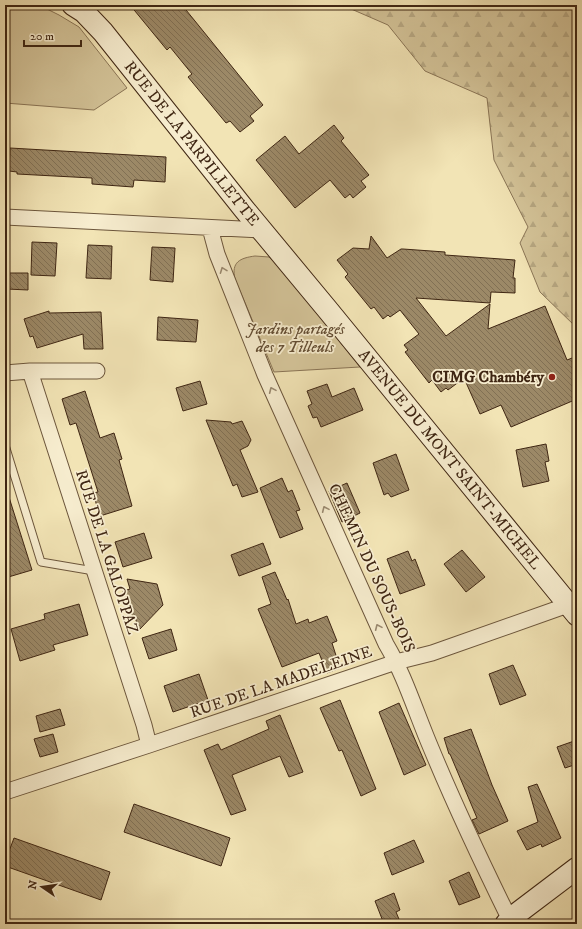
<svg xmlns="http://www.w3.org/2000/svg" width="582" height="929" viewBox="0 0 582 929" font-family="'IM FELL DW Pica',serif">
	<defs>
		<pattern id="forest-firs" width="22" height="20" patternUnits="userSpaceOnUse"><rect width="22" height="20" fill="#d4c499"/><path d="M5 1l3.5 6h-7zM16 11l3.5 6h-7z" fill="#b7a883"/></pattern>
		<pattern id="building-back-hatch" width="6" height="6" patternUnits="userSpaceOnUse"><rect width="6" height="6" fill="#9c8967"/><path d="M-1 5l2 2M0 0l6 6M5-1l2 2" fill="none" stroke="#817054"/></pattern>
	</defs>
	<rect width="100%" height="100%" fill="#f2e4b5"/>
	<filter id="stains"><feTurbulence type="fractalNoise" baseFrequency=".005" numOctaves="4"/><feColorMatrix values="0 0 0 0 .2 0 0 0 0 .09 0 0 0 0 .02 0 0 0 .5 -.17"/></filter>
	<radialGradient id="worn" r=".72"><stop offset=".6" stop-color="#630" stop-opacity="0"/><stop offset="1" stop-color="#630" stop-opacity=".3"/></radialGradient>
	<path fill="#d4c499" stroke="#8a7556" d="M5 5H39L59 15 79 27 127 88 94 110 5 103Z
		M255 256 269 257 278 264 360 367 274 372 235 279C231 262 240 258 255 256Z"/>
	<path fill="url(#forest-firs)" stroke="#8a7556" d="M342 5H577V328L540 292 520 243 528 227 494 160 487 98 425 71 388 25Z"/>
	<path fill="url(#building-back-hatch)" stroke="#3f2613" d="M130 5H182L263 105 250 116 254 121 240 132 230 121 226 123 188 77 192 74 170 47 167 50Z
		M334 125 344 138 341 141 369 175 361 181 366 187 353 198 350 194 345 198 330 180 295 208 256 160 285 136 299 154Z
		M10 148 166 157 165 182 134 180 133 187 92 184V178L17 174V172L9 171Z
		M371 236 387 258 401 249H403L445 252V255L515 260 513 278H515V293L491 292 490 303 416 298 446 336 490 304 488 329 545 306 567 360 577 356V399L511 427 501 405 480 414 464 378 448 390 446 388 441 392 432 380 429 383 405 352 408 350 404 345 419 334 400 310 390 317 388 315 383 319 374 307 371 309 345 277 348 274 337 260 353 248 369 249Z
		M32 242 57 243 55 276 31 275Z
		M88 245 112 246 111 279 86 278Z
		M152 247 175 248 173 282 150 280Z
		M8 273H28V290L7 289Z
		M49 311V313L101 312 103 349H84L83 334 37 348 33 336 30 337 24 319Z
		M158 317 198 320 196 342 157 340Z
		M200 381 207 404 183 411 176 388Z
		M327 384 332 397 354 388 363 410 321 427 317 417 313 418 308 406 312 404 307 391Z
		M85 391 100 438 114 433 122 459 119 460 132 506 100 516 93 493 98 492 76 423 70 425 62 399Z
		M206 420 231 422 232 424 242 421 251 440 248 446 240 450 258 492 242 497 237 484 233 486Z
		M546 444 549 461 545 462 549 481 523 487 516 450Z
		M396 454 409 490 391 497 388 493 384 495 373 463Z
		M282 478 288 492 292 490 300 510 296 511 303 529 280 538 260 488Z
		M347 483 360 513 342 522 329 491Z
		M8 494 32 570 5 578V495Z
		M144 533 152 558 123 567 115 542Z
		M263 543 271 564 239 576 231 555Z
		M462 550 485 577 466 592 444 564Z
		M408 551 412 561 415 559 425 585 400 594 387 559Z
		M275 572 287 600 288 599 296 624 308 619 309 623 327 616 337 641 332 643 340 668 327 673 319 653 282 667 258 609 271 604 262 577Z
		M127 579 157 584 163 605 139 630 135 617 132 618 123 591 130 589Z
		M79 604 88 635 53 645 55 650 20 661 11 629 45 619 44 614Z
		M171 629 177 650 149 659 142 638Z
		M513 665 526 695 500 705 489 674Z
		M199 674 208 700 173 712 164 686Z
		M340 700 376 789 361 796 342 750 339 751 320 708Z
		M399 703 426 765 404 775 379 712Z
		M60 709 65 725 40 732 36 716Z
		M280 715 303 772 289 777 280 756 232 775 246 810 231 815 204 750 218 744 221 750 269 729 266 721Z
		M471 729 492 785 508 821 479 834 472 820 477 818 450 754H449L444 738Z
		M53 734 58 752 40 757 34 739Z
		M577 740V764L565 768 557 747Z
		M537 784 561 838 542 847 541 844 527 850 517 831 538 822 528 787Z
		M134 804 230 838 221 866 124 832Z
		M14 838 110 872 101 900 5 866V862Z
		M414 840 424 862 392 875 384 853Z
		M469 872 480 897 459 905 449 881Z
		M394 893 400 910 396 912 401 924H384L375 901Z"/>
	<g fill="none" stroke-linecap="round" stroke-linejoin="round">
		<g stroke="#6c563c" stroke-width="9">
			<path id="lane" d="M5 445 41 562 94 571"/>
		</g>
		<g stroke="#6c563c" stroke-width="17">
			<path id="street" d="M5 217 262 230
				M210 228 217 254 265 375 386 644C405 676 416 713 431 748 455 806 482 863 510 920
				M30 371 144 725 149 745
				M5 373 30 371H97
				M5 792 149 745 396 662 432 653 568 605"/>
		</g>
		<g stroke="#3f2613" stroke-width="23">
			<g id="secondary">
				<path id="s1" d="M73 5 84 12 103 32 244 209 327 309 577 615"/>
				<path d="M506 924 515 915 577 868"/>
			</g>
		</g>
		<use href="#lane" stroke="#f7edcf" stroke-width="7"/>
		<use href="#street" stroke="#f7edcf" stroke-width="15"/>
		<use href="#secondary" stroke="#f7edcf" stroke-width="21"/>
	</g>
	<defs><path id="oneway-chevron" d="M-2-3.5L2.5 0L-2 3.5" fill="none" stroke-width="1.6" stroke-linecap="round" stroke-linejoin="round"/></defs>
	<g stroke="#9b8a71">
		<use href="#oneway-chevron" transform="translate(223 270) rotate(-111)"/>
		<use href="#oneway-chevron" transform="translate(272 390) rotate(-114)"/>
		<use href="#oneway-chevron" transform="translate(325 509) rotate(-114)"/>
		<use href="#oneway-chevron" transform="translate(378 627) rotate(-114)"/>
	</g>
	<circle fill="#8f2418" stroke="#f7edcf" stroke-width="1.5" cx="552" cy="377" r="4"/>
	<g text-anchor="middle" dominant-baseline="central" stroke-width="3.5" stroke-linejoin="round" paint-order="stroke">
		<g font-size="16" fill="#3f2613" stroke="#f7edcf">
			<text stroke="none"><textPath href="#s1" startOffset="183">RUE DE LA PARPILLETTE</textPath></text>
			<text stroke="none"><textPath href="#s1" startOffset="591">AVENUE DU MONT SAINT-MICHEL</textPath></text>
			<text transform="translate(107 552) rotate(72)">RUE DE LA GALOPPAZ</text>
			<text transform="translate(372 568) rotate(65)">CHEMIN DU SOUS-BOIS</text>
			<text transform="translate(281 682) rotate(-19)">RUE DE LA MADELEINE</text>
		</g>
		<g font-size="16" font-style="italic" fill="#644e34" stroke="#f7edcf">
			<text x="295" y="329">Jardins partagés<tspan x="295" dy="18">des 7 Tilleuls</tspan></text>
		</g>
		<g font-size="16" font-weight="bold" fill="#3f2613" stroke="#f7edcf" text-anchor="end">
			<text x="544" y="377">CIMG Chambéry</text>
		</g>
	</g>
	<rect width="582" height="929" fill="none" stroke="#f2e4b5" stroke-width="20"/>
	<rect x="6" y="6" width="570" height="917" fill="none" stroke="#3f2613" stroke-width="2"/>
	<rect x="10" y="10" width="562" height="909" fill="none" stroke="#3f2613"/>
	<g transform="translate(42 887) rotate(283)" stroke="#f7edcf" stroke-width="3" paint-order="stroke">
	<path d="M0-3L7 15L0 10L-7 15Z" fill="#3f2613"/>
	<text y="-6" font-size="11" font-weight="bold" text-anchor="middle" fill="#3f2613">N</text>
	</g>
	<path d="M24 40v6h57v-6" fill="none" stroke="#3f2613" stroke-width="2"/>
	<text x="30" y="40" font-size="12" fill="#3f2613" stroke="#f7edcf" stroke-width="3" paint-order="stroke">20 m</text>
	<rect width="100%" height="100%" filter="url(#stains)"/>
	<rect width="100%" height="100%" fill="url(#worn)"/>
</svg>
